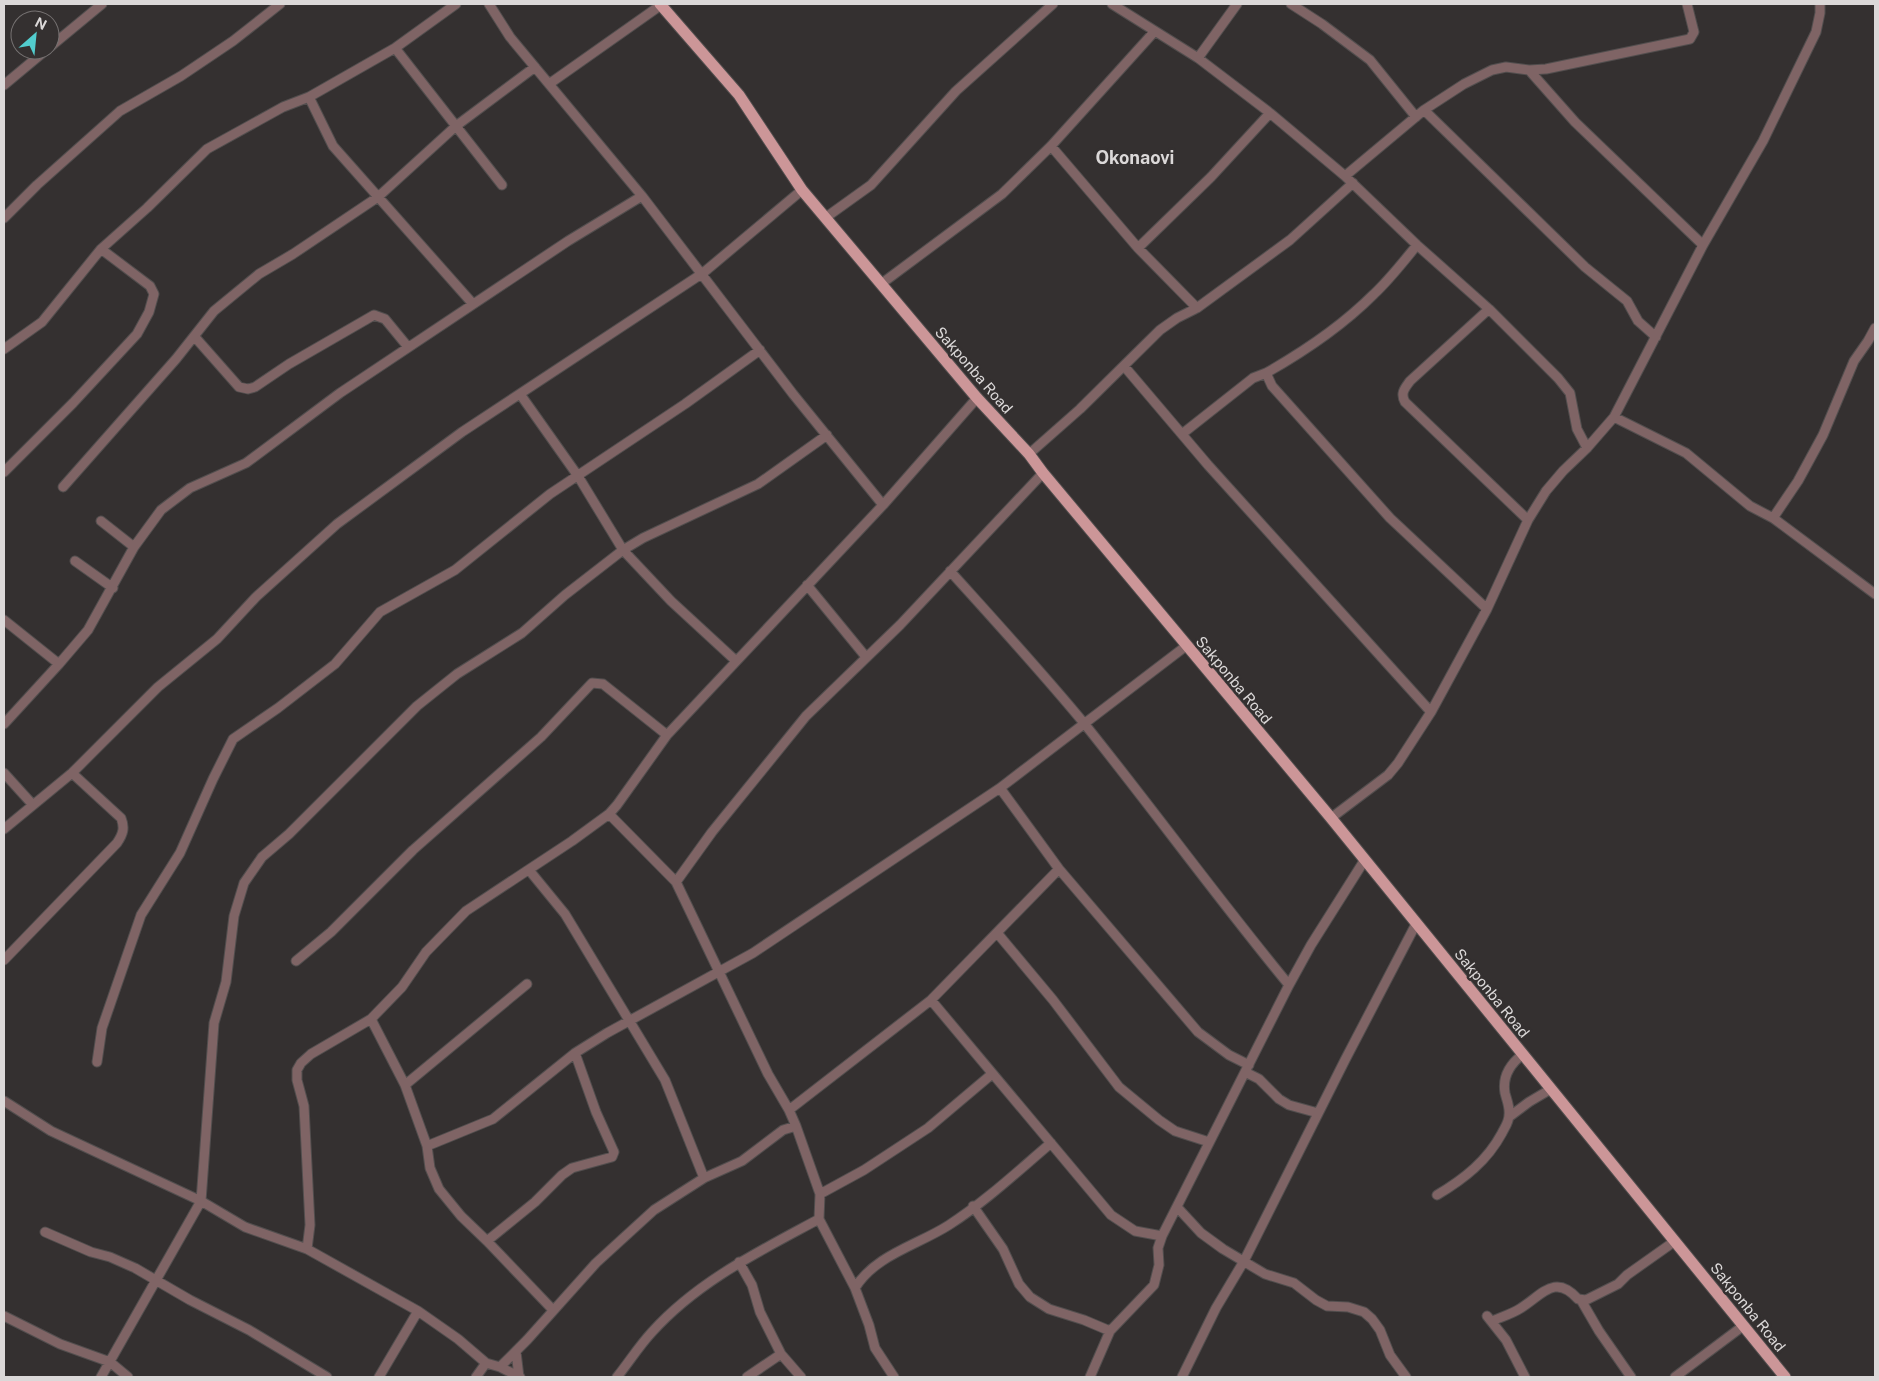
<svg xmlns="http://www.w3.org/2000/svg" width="1879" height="1381" viewBox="0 0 1879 1381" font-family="'Public Sans',sans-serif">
	<rect width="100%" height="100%" fill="#343030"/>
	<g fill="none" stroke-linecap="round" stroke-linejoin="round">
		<g stroke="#524e4e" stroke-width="11">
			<path id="minor" d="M489 4 510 37 642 196 793 394 883 505
				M1112 4 1198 58 1270 113 1345 176 1417 245 1489 309 1558 378 1570 393 1577 429 1587 448
				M1291 4 1322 24 1370 60 1416 117
				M50 47 102 4
				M395 48 502 185
				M1198 58 1237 4
				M1529 70 1575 122 1703 245
				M549 84 661 5
				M4 85 46 50
				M309 97 333 146 473 304
				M1424 110 1585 267 1627 301 1638 321 1656 337
				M1051 146 1138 248 1211 177 1270 113
				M1345 176 1424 110 1464 84 1492 70 1506 67 1529 70 1546 69 1690 39 1694 32 1687 4
				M4 218 37 185 120 111 181 76 233 41 280 4
				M825 218 871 185 956 91 1053 4
				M1417 245C1403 262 1390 279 1374 294 1343 325 1305 351 1266 373L1272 386 1390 518 1487 609
				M1138 248 1197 308
				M881 284 1002 194 1051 146 1154 32
				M1489 309 1410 381C1405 388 1400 393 1405 402L1528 520
				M194 336 239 387 248 389 255 387 289 364 374 315 385 319 408 347
				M4 349 42 322 101 249 147 208 207 149 283 107 309 97 395 48 456 4
				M1124 366 1208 465 1431 712
				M520 394 578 476 623 550 671 601 735 660
				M1614 417 1686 453 1750 506 1773 518 1875 594
				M1182 434 1253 378 1266 373
				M1029 454 1080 409 1160 330 1177 318 1197 308 1290 240 1353 183
				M4 472 73 403 137 334 149 312 154 294 150 286 101 249
				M63 487 176 359 214 311 259 274 293 254 378 197 456 126 535 67
				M1773 518 1798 481 1823 435 1854 361 1868 341 1875 328
				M101 521 134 547
				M75 561 113 588
				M950 571C995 621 1040 670 1083 722 1153 809 1218 899 1289 985
				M807 585 866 657
				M4 620 59 664
				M4 724 59 664 88 630 134 547 161 510 190 488 246 463 340 393 568 241 642 196
				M4 773 33 805
				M1000 788 1059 869 1198 1032 1229 1055 1249 1065
				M609 814 676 882 768 1074 789 1110 931 1000 1059 869
				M1331 818 1388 775 1398 763 1431 712 1487 609 1528 520 1546 491 1563 471 1587 448 1614 417 1703 245 1763 141 1816 32 1820 13V4
				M4 829 72 773 158 687 217 639 256 597 337 524 462 432 703 273 802 190
				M529 870 565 914 665 1080 704 1178
				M676 882 712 832 806 716 900 625 1043 473
				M998 934 1053 1000 1119 1087 1159 1120 1175 1131 1209 1142
				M4 960 117 843C123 834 125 828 121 818L72 773
				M296 961 331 932 413 850 541 737 592 683 603 684 667 735
				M931 1000 1111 1215 1135 1231 1162 1236
				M371 1019 402 987 426 952 466 911 572 841 609 814 617 805 667 735 883 505 977 398
				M97 1062 102 1028 141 915 180 853 213 779 233 739 278 708 335 664 380 612 455 570 550 494 685 404 760 350
				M1245 1072 1259 1079 1279 1099 1289 1105 1318 1113
				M405 1085 527 984
				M4 1101 51 1131 201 1201 245 1227 307 1249 418 1311 458 1339 486 1363 500 1367 520 1377
				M789 1110 796 1126 820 1194 819 1219 855 1288 869 1325 875 1348 894 1377
				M1509 1117 1529 1102 1551 1089
				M427 1146 493 1119 575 1053 607 1033 753 953 1000 788 1186 646
				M820 1194 864 1170 928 1128 992 1074
				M1437 1195C1464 1179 1487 1161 1502 1133 1505 1127 1509 1122 1509 1115 1510 1107 1507 1101 1505 1093 1502 1076 1510 1064 1523 1054
				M973 1206 1003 1249 1019 1284 1030 1297 1049 1309 1084 1320 1110 1331
				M1177 1207 1201 1233 1223 1249 1265 1274 1294 1283 1316 1300 1327 1306 1348 1307 1364 1312 1372 1319 1380 1330 1390 1355 1406 1377
				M45 1232 91 1252 110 1257 135 1268 190 1300 249 1330 327 1377
				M487 1241 535 1202 562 1175 572 1168 612 1157 614 1152 596 1112 575 1053
				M307 1249 310 1225 304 1106 297 1080V1070L301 1063 311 1054 371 1019 405 1085 427 1146 430 1168 439 1189 461 1216 487 1241 553 1310
				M739 1262 752 1285 760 1312 781 1354 801 1377
				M855 1288C875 1255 918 1245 949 1225 985 1202 1019 1170 1051 1143
				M1581 1300 1599 1331 1631 1377
				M4 1316 60 1344 110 1362 128 1377
				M1487 1316 1506 1340 1525 1377
				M1492 1321C1501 1317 1512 1314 1521 1308 1542 1295 1555 1273 1578 1299L1586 1300 1618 1284 1627 1275 1675 1241
				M516 1352 519 1377
				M500 1367 527 1340 596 1263 654 1210 704 1178 742 1161 783 1130 796 1126
				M101 1377 201 1201 214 1023 226 982 234 916 244 883 262 857 289 834 417 706 457 674 522 633 565 595 623 550 643 538 758 484 827 435
				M379 1377 418 1311
				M476 1377 486 1363
				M617 1377C629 1362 639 1346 652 1332 698 1281 760 1251 819 1219
				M747 1377 781 1354
				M1090 1377 1110 1331 1154 1285 1159 1265 1158 1248 1162 1236 1289 985 1311 945 1364 861
				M1182 1377 1216 1308 1244 1261 1345 1060 1416 924
				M1675 1377 1743 1326"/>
		</g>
		<g stroke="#524e4e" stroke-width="13">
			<path id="major" d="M660 4 739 95 802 190 977 398 1029 454 1043 473 1331 818 1785 1377"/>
		</g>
		<use href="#minor" stroke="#7f6465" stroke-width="9"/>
		<use href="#major" stroke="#cc9698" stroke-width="11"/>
	</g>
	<g text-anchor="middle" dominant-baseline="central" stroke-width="5" stroke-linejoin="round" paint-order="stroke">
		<g font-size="15" fill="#dbd8d8" stroke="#343030">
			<text transform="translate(974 370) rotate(49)">Sakponba Road</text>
			<text transform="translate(1234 680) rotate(50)">Sakponba Road</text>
			<text transform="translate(1492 993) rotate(51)">Sakponba Road</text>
			<text transform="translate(1748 1307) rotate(51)">Sakponba Road</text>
		</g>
		<g font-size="18" font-weight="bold" fill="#dbd8d8" stroke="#343030">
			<text x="1135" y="157">Okonaovi</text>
		</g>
	</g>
	<rect width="1879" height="1381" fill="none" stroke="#dbd8d8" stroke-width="10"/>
	<g transform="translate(35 35) rotate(27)"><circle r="24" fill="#343030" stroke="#777373"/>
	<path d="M0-4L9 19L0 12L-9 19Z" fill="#52cdce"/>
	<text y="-8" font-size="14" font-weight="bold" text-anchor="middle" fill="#dbd8d8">N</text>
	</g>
</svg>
